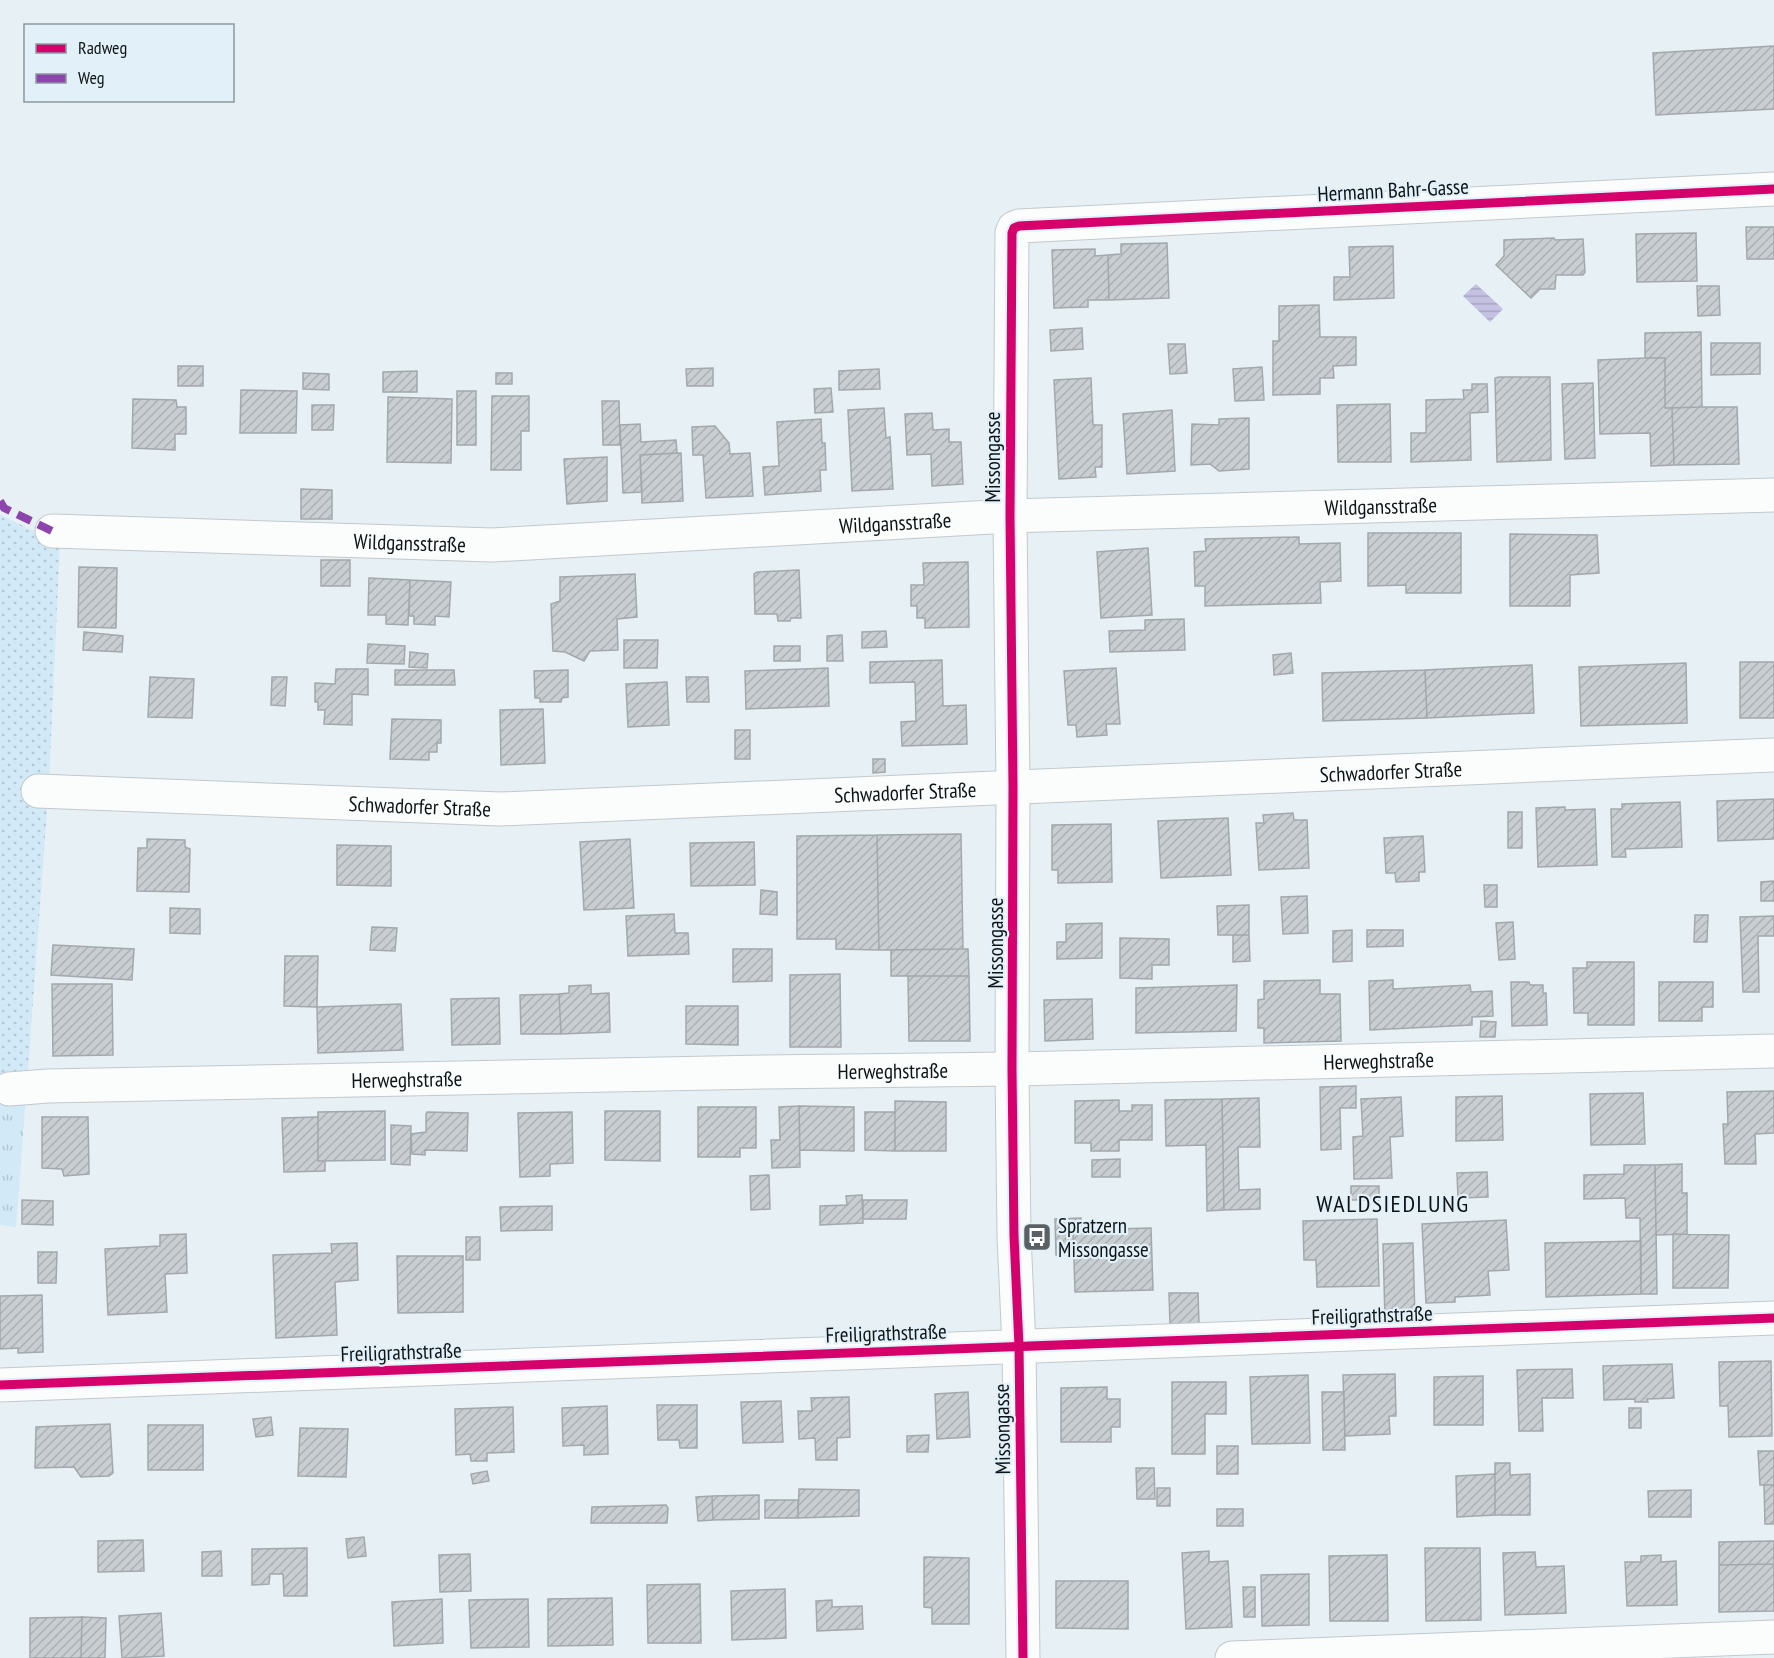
<svg xmlns="http://www.w3.org/2000/svg" width="1774" height="1658" viewBox="0 0 1774 1658" font-family="'PT Sans Narrow',sans-serif">
	<defs>
		<pattern id="grass-dots" width="8" height="8" patternUnits="userSpaceOnUse" patternTransform="scale(1.5)"><rect width="8" height="8" fill="#d2e9f7"/><path d="M2 2h.1M6 6h.1" fill="none" stroke="#b3c7d3" stroke-width="1.8" stroke-linecap="round"/></pattern>
		<pattern id="park-tufts" width="24" height="20" patternUnits="userSpaceOnUse" patternTransform="scale(1.5)"><rect width="24" height="20" fill="#d2e9f7"/><path d="M3 7l-1-3M5 7V3M7 7l1-3M15 17l-1-3M17 17v-4M19 17l1-3" fill="none" stroke="#b3c7d3"/></pattern>
		<pattern id="water-rules" width="6" height="5" patternUnits="userSpaceOnUse" patternTransform="scale(1.5)"><rect width="6" height="5" fill="#c4c1e2"/><path d="M0 2.5h6" fill="none" stroke="#a7a5c1"/></pattern>
		<pattern id="building-hatch" width="6" height="6" patternUnits="userSpaceOnUse" patternTransform="scale(1.5)"><rect width="6" height="6" fill="#c9ced3"/><path d="M-1 1l2-2M0 6l6-6M5 7l2-2" fill="none" stroke="#abb0b4"/></pattern>
	</defs>
	<rect width="100%" height="100%" fill="#e7f0f4"/>
	<path fill="url(#grass-dots)" d="M0 515 60 543 49 782 26 1096 0 1094Z"/>
	<path fill="url(#park-tufts)" d="M0 1094 26 1096 16 1227 0 1225Z"/>
	<path fill="url(#water-rules)" d="M1476 284 1503 309 1490 322 1463 296Z"/>
	<path fill="url(#building-hatch)" stroke="#a3a8ac" stroke-width="1.5" d="M1774 46V109L1656 115 1653 53Z
		M1746 227H1774V259H1747Z
		M1696 233 1697 281 1637 282 1636 234Z
		M1696 233 1697 281 1637 282 1636 234Z
		M1554 238 1555 240 1583 239 1585 272 1583 275H1556L1555 289H1540L1531 298 1496 265 1504 256V240Z
		M1167 243 1169 298 1109 300 1108 255 1121 254V244Z
		M1393 246 1394 298 1334 300V277H1350L1349 247Z
		M1095 249V256L1108 255 1109 300H1088V307L1054 308 1052 250Z
		M1697 286H1719L1720 315 1698 316Z
		M1319 305 1320 337H1356V365L1333 366 1334 378H1320V394L1273 395V341H1279V306Z
		M1082 328 1083 349 1051 351 1050 330Z
		M1701 332 1702 407 1665 408V358H1645V333Z
		M1711 343H1760V374L1711 375Z
		M1168 344H1185L1187 373 1170 374Z
		M1645 358H1665V408H1672L1674 465 1651 466 1650 433 1600 434 1598 360Z
		M178 366H203V386H178Z
		M1262 367 1264 400 1235 401 1233 369Z
		M713 368V386H687L686 369Z
		M879 369 880 389 839 390V371Z
		M417 371V392H383V372Z
		M303 373 329 374V390L303 389Z
		M496 373H512V384H496Z
		M1499 377H1550L1551 460 1497 462 1495 378Z
		M1091 378 1093 425H1102V467H1095L1096 477 1059 479 1054 380Z
		M1593 383 1595 458 1565 459 1562 384Z
		M1472 384H1487L1488 412 1470 413 1471 460 1411 462V433H1426V400L1464 399 1463 390H1472Z
		M831 388 833 412 815 413 814 389Z
		M241 390 297 391 296 433H240Z
		M457 391H476V445H457Z
		M492 396H529V431H521V470H491Z
		M388 397 452 399 451 463 387 462Z
		M133 399 176 400 177 407H186V434H175V450L132 448Z
		M602 401H619L620 445H603Z
		M1390 404 1391 462H1338L1337 405Z
		M312 405H334L333 430H312Z
		M1702 407H1737L1739 464 1674 465 1672 408Z
		M884 408 886 438 890 437 893 489 852 491 848 410Z
		M1172 410 1175 471 1127 474 1123 414Z
		M932 413 933 430 949 429V442H961L963 484 932 486 931 454 907 455 905 414Z
		M1249 418V469L1219 471 1210 464 1191 465 1192 424 1219 425V419Z
		M821 419 822 443H825L826 470H820L821 491 765 495 763 467 779 466 777 422Z
		M640 424 641 442 676 440 677 453 640 455 642 492 623 493 620 425Z
		M715 426 729 443 730 454 750 453 753 496 706 498 703 455H693L692 427Z
		M681 453 683 501 642 503 640 455Z
		M607 457V501L567 504 564 459Z
		M301 489 332 490V519H301Z
		M1368 533H1461V593H1406V585L1368 586Z
		M1510 534 1597 535 1599 573 1570 575V606H1510Z
		M1299 537V544L1340 543 1341 581 1320 582 1321 603 1205 606V586H1195L1194 552 1206 551 1205 539Z
		M1148 548 1152 615 1101 618 1097 552Z
		M321 560H350V586H321Z
		M968 562 969 627 925 628V618H917V606H911V585H924L923 563Z
		M79 567 117 568 116 628 78 627Z
		M799 570 801 618H791L790 621H778L777 614H755L754 574 757 572Z
		M635 574 637 617 617 619 618 650 590 651 584 661 565 652 553 651 551 604 560 601V577Z
		M369 578 410 580 408 625 386 624V615H368Z
		M410 580 451 582 449 617 435 616V625L414 624V616H409Z
		M1184 619 1185 650 1110 652 1109 631 1145 630V620Z
		M886 631 887 647 862 648V632Z
		M84 632 123 636 122 652 83 650Z
		M842 635 843 661H827V636Z
		M624 640H658L657 668H624Z
		M368 644 405 646 404 664 367 663Z
		M774 646H800V661H774Z
		M410 652 428 654 427 668 409 667Z
		M1291 653 1293 673 1274 675 1273 655Z
		M942 660 943 706 966 705 967 744 902 746 901 722 916 721 915 682 870 683V662Z
		M1740 662H1774V718H1740Z
		M1686 663 1687 723 1581 726 1579 667Z
		M1532 665 1534 713 1427 718 1425 670Z
		M828 668 829 706 746 709 745 671Z
		M1116 668 1120 724H1106L1107 735 1077 737 1076 725H1068L1064 671Z
		M336 669H368V695L352 694V725L324 724 325 710H318V702H315V683L335 684Z
		M395 670H454L455 685H395Z
		M568 670V697L562 698 561 702H540V698H535L534 671Z
		M1425 670 1427 718 1323 721 1322 673Z
		M150 677 194 679 192 718 148 717Z
		M272 677H287L285 706 271 705Z
		M686 677H708L709 702H687Z
		M667 682 669 725 628 727 626 684Z
		M543 709 545 763 501 765 500 710Z
		M392 719 441 720V743H437V752H429V760L390 759Z
		M735 730H750V759H735Z
		M873 759H885V772L873 773Z
		M1774 799V839L1718 841 1717 801Z
		M1680 802 1682 847 1625 849 1626 857H1612L1611 809H1622V804Z
		M1565 807V810L1595 809 1597 865 1538 867 1536 808Z
		M1508 812H1522V848H1508Z
		M1293 813 1294 820H1307L1309 868 1259 870 1256 823H1264L1263 815Z
		M1228 818 1231 875 1161 878 1158 821Z
		M1111 824 1112 882 1058 883V870H1052V825Z
		M961 834 963 949 879 950 877 835Z
		M877 835 879 950 836 949V939H797V836Z
		M1423 836 1425 872H1419V881L1396 882 1395 873H1386L1384 838Z
		M147 839 185 840V847L190 849 189 892 137 891 138 848H147Z
		M630 839 634 908 584 910 580 842Z
		M754 842 755 885 691 886 690 843Z
		M337 845 391 846V886L337 885Z
		M1774 881V901H1761V882Z
		M1484 885H1497V907H1485Z
		M761 890 777 892V915L760 914Z
		M1307 896 1308 933 1283 934 1281 897Z
		M1249 905V935H1218L1217 906Z
		M170 908 200 909V934L170 933Z
		M674 914 675 933H688L689 954 628 956 626 916Z
		M1695 915H1708L1707 942H1694Z
		M1774 916V936H1758L1759 992H1743L1740 917Z
		M1513 922 1515 959 1499 960 1496 923Z
		M1102 923V958L1057 959V942H1066V924Z
		M372 927 397 928 395 951 370 950Z
		M1352 930V961L1333 962V931Z
		M1367 930H1403V946L1367 947Z
		M1233 935H1249L1250 961 1233 962Z
		M1120 938 1169 939V965H1152V979L1120 978Z
		M53 945 134 949 132 980 51 975Z
		M733 949H772V981L733 982Z
		M963 949H968L969 976H891V950Z
		M285 956H318L317 1007 284 1006Z
		M1587 962H1634V1025H1588V1013H1574L1573 968H1587Z
		M840 974 841 1047H790V975Z
		M908 976H969L970 1041H909Z
		M1320 980V994H1340L1341 1041 1264 1043V1028H1258V1000L1264 999V981Z
		M1393 980V989L1470 985 1471 992 1492 991 1493 1016 1472 1017V1025L1370 1030 1369 981Z
		M1511 982H1529L1530 985H1543V993H1546L1547 1025 1512 1026Z
		M1659 982H1713V1007H1702V1021H1659Z
		M52 984H112L113 1055 53 1056Z
		M591 985V994L609 993 610 1032 561 1034 559 994 569 993V986Z
		M1237 985 1236 1031 1136 1033V988Z
		M559 994 561 1034H521L520 995Z
		M499 998 500 1044 452 1045 451 999Z
		M1092 999 1093 1039 1045 1041 1044 1000Z
		M401 1004 403 1050 318 1053 317 1007Z
		M686 1006H738V1045L686 1044Z
		M1481 1021 1496 1022 1495 1037H1480Z
		M1356 1086V1108H1340L1341 1149 1321 1150 1320 1087Z
		M1774 1091V1133L1755 1134 1756 1164H1725L1723 1124H1728L1727 1092Z
		M1643 1093 1645 1144 1591 1145 1590 1094Z
		M1502 1096 1503 1140 1456 1141V1097Z
		M1401 1097 1403 1136 1390 1137 1392 1178 1354 1179 1353 1137 1363 1136 1361 1099Z
		M1259 1098 1260 1147H1238L1239 1190 1260 1189V1209L1224 1210 1222 1099Z
		M1222 1099 1224 1210 1207 1211 1206 1145 1166 1146 1165 1100Z
		M1119 1100V1111H1132V1105H1152V1140H1119V1151H1091V1143H1075V1101Z
		M895 1101 946 1102V1151H895Z
		M799 1106 800 1167 772 1168 771 1140H780L779 1107Z
		M799 1106 854 1107V1151L800 1150Z
		M698 1107H756V1148H740V1157H698Z
		M385 1111V1160L318 1161V1112Z
		M605 1111H660V1161L605 1160Z
		M427 1112 468 1113 467 1151 425 1150V1155L412 1154 411 1134 426 1132V1114Z
		M572 1112 573 1163 550 1164V1176L520 1177 518 1113Z
		M865 1112H895V1151L865 1150Z
		M42 1117H88L89 1174 64 1176 62 1169 42 1168Z
		M318 1117V1161H325V1171L284 1172 282 1118Z
		M391 1125 411 1126 410 1165 391 1164Z
		M1120 1159V1177H1092V1160Z
		M1682 1164V1193H1687V1234L1656 1235 1655 1165Z
		M1624 1165H1655L1657 1294H1641L1640 1218H1626L1625 1198 1584 1199V1175L1624 1174Z
		M1487 1172 1488 1197 1458 1198 1457 1173Z
		M769 1175 770 1209 751 1210 750 1176Z
		M1351 1186H1379V1200H1351Z
		M862 1195 863 1223 820 1225V1206L847 1205 846 1196Z
		M22 1200 53 1201V1225L22 1224Z
		M863 1200H907L906 1219H863Z
		M552 1206V1230L501 1231 500 1207Z
		M1081 1218V1230H1073L1074 1254 1056 1255 1055 1219Z
		M1377 1219 1379 1286 1317 1287 1316 1260H1304L1303 1221Z
		M1506 1220 1509 1270 1488 1271 1490 1295 1455 1297V1302L1426 1303 1422 1224Z
		M1151 1228 1153 1290 1075 1292 1073 1230Z
		M186 1234 187 1273 165 1274 167 1312 108 1315 105 1249 160 1246V1235Z
		M1673 1234 1729 1235 1728 1288H1673Z
		M466 1237H480V1260H466Z
		M1641 1241V1294L1546 1297 1545 1243Z
		M357 1243 358 1280 335 1282 337 1335 276 1338 273 1255 332 1253 331 1244Z
		M1413 1243 1415 1320H1385L1383 1244Z
		M38 1252H57L56 1283H38Z
		M397 1256H463V1312L398 1313Z
		M1169 1293H1198L1199 1324 1170 1325Z
		M42 1295 43 1352 18 1353V1348L0 1349V1296Z
		M1771 1361 1772 1436 1729 1437 1728 1406H1720L1719 1362Z
		M1672 1364 1674 1398 1647 1399 1648 1402H1635V1399L1604 1400 1603 1366Z
		M1572 1369 1573 1398H1542L1543 1431H1519L1517 1370Z
		M1395 1374 1396 1416H1389L1390 1434 1345 1436 1343 1375Z
		M1308 1375 1310 1443 1252 1444 1250 1377Z
		M1483 1376V1425H1434V1377Z
		M1172 1382H1226V1414H1205V1454H1172Z
		M1107 1387V1399H1120V1427H1111V1442H1061V1388Z
		M968 1392 970 1437 937 1439 935 1394Z
		M1322 1392H1344L1345 1450H1323Z
		M849 1397 850 1437 837 1438V1460H816L815 1438 799 1439 798 1411H812L811 1398Z
		M781 1401 783 1442 743 1443 741 1402Z
		M657 1405H697V1448H680L679 1440H658Z
		M607 1406 608 1454 584 1455V1445L563 1446 562 1408Z
		M513 1407 514 1452 487 1453V1461H471L470 1454 456 1455 455 1409Z
		M1629 1408H1641V1428H1629Z
		M271 1417 273 1435 256 1437 253 1419Z
		M110 1424 113 1473 109 1476 81 1477 74 1467 35 1468 36 1427Z
		M148 1425H203V1470H148Z
		M300 1428 348 1429 346 1477 298 1476Z
		M929 1435 928 1452H907V1436Z
		M1217 1446H1238V1474H1217Z
		M1758 1451H1774V1485H1760Z
		M1495 1463H1510V1475L1530 1474V1515H1495Z
		M1136 1468H1154L1155 1499H1137Z
		M487 1471 489 1481 473 1484 471 1474Z
		M1495 1474V1515L1457 1517 1456 1476Z
		M1764 1485H1774V1524H1765Z
		M1157 1488H1170V1506H1157Z
		M799 1489 859 1490V1516L798 1518Z
		M1691 1490V1517H1649L1648 1491Z
		M759 1495V1519L713 1520 712 1496Z
		M712 1496 713 1520 698 1521 696 1497Z
		M765 1500H798V1518H765Z
		M666 1505 668 1508 667 1523H591L592 1507Z
		M1217 1509H1243V1526H1217Z
		M364 1537 366 1556 348 1558 346 1539Z
		M143 1540 144 1571 98 1572V1541Z
		M1774 1541V1564L1719 1565V1542Z
		M307 1548V1596H284L283 1574H270L269 1584 252 1585V1549Z
		M1425 1548H1480L1481 1620 1426 1621Z
		M221 1551 222 1576H202V1552Z
		M1209 1551V1562L1228 1561 1232 1627 1186 1629 1182 1553Z
		M1535 1552 1536 1567 1564 1566 1566 1613 1505 1615 1503 1553Z
		M470 1554 471 1591 440 1592 439 1555Z
		M1387 1555 1388 1621H1330L1329 1556Z
		M1661 1555V1562L1676 1561 1677 1605 1627 1606 1625 1562H1641V1556Z
		M924 1557 969 1558V1624H932V1608L924 1607Z
		M1774 1564V1611L1719 1612V1565Z
		M1309 1574V1625L1262 1626 1261 1575Z
		M1056 1581H1128V1629L1056 1628Z
		M700 1584 701 1643H648L647 1585Z
		M1243 1587H1255V1617H1244Z
		M785 1589 786 1638 732 1640 731 1591Z
		M612 1598 613 1645 548 1646V1599Z
		M442 1599 443 1643 394 1646 392 1602Z
		M528 1599 529 1647 471 1648 469 1600Z
		M832 1600V1607L862 1606 863 1629 817 1631 816 1601Z
		M161 1613 164 1656 122 1658 119 1616Z
		M82 1617 81 1658H30V1618Z
		M82 1617 106 1618 105 1658H81Z"/>
	<g fill="none" stroke-linecap="round" stroke-linejoin="round">
		<g stroke="#c2c9cc" stroke-width="35">
			<g id="street">
				<path id="s1" d="M52 531 492 545 1010 516 1774 495"/>
				<path id="s2" d="M38 791 500 809 1774 755"/>
				<path id="s3" d="M9 1089 48 1086 763 1072 1012 1069 1774 1051"/>
				<path d="M0 1385 1774 1318"/>
				<path d="M1023 1658 1019 1346 1014 1236 1012 1069 1013 787 1010 516 1012 233 1014 228 1019 226 1774 189"/>
				<path d="M1232 1658 1774 1637"/>
			</g>
		</g>
		<use href="#street" stroke="#fbfdfd" stroke-width="33"/>
		<path stroke="#8e44ad" stroke-width="8" stroke-dasharray="15 8" stroke-linecap="butt" d="M0 501 4 508 52 531"/>
		<g stroke="#e2f1f9" stroke-width="13">
			<path id="cycleway" d="M0 1385 1774 1318
				M1023 1658 1019 1346 1014 1236 1012 1069 1013 787 1010 516 1012 233 1014 228 1019 226 1774 189"/>
		</g>
		<use href="#cycleway" stroke="#d6006c" stroke-width="9"/>
	</g>
	<defs>
		<g id="bus-square" transform="scale(1.5)"><rect x="-9" y="-9" width="18" height="18" rx="4" fill="#5a6064" stroke="#e2f1f9"/><path d="M-5-6H5V4H4V6H2V4H-2V6H-4V4H-5ZM-3.5-4V0h7V-4ZM-3.5 1.2v1.5H-2V1.2ZM2 1.2v1.5H3.5V1.2Z" fill="#fff"/></g>
	</defs>
	<g fill-rule="evenodd">
		<use href="#bus-square" x="1037" y="1237"/>
	</g>
	<g text-anchor="middle" dominant-baseline="central" stroke-width="4.5" stroke-linejoin="round" paint-order="stroke">
		<g font-size="21" fill="#0e1316" stroke="#e2f1f9">
			<text transform="translate(1393 190) rotate(-3)">Hermann Bahr-Gasse</text>
			<text transform="translate(992 457) rotate(-90)">Missongasse</text>
			<text stroke="none"><textPath href="#s1" startOffset="1330">Wildgansstraße</textPath></text>
			<text stroke="none"><textPath href="#s1" startOffset="844">Wildgansstraße</textPath></text>
			<text stroke="none"><textPath href="#s1" startOffset="358">Wildgansstraße</textPath></text>
			<text stroke="none"><textPath href="#s2" startOffset="1354">Schwadorfer Straße</textPath></text>
			<text stroke="none"><textPath href="#s2" startOffset="868">Schwadorfer Straße</textPath></text>
			<text stroke="none"><textPath href="#s2" startOffset="382">Schwadorfer Straße</textPath></text>
			<text transform="translate(995 943) rotate(-90)">Missongasse</text>
			<text stroke="none"><textPath href="#s3" startOffset="1370">Herweghstraße</textPath></text>
			<text stroke="none"><textPath href="#s3" startOffset="884">Herweghstraße</textPath></text>
			<text stroke="none"><textPath href="#s3" startOffset="398">Herweghstraße</textPath></text>
			<text transform="translate(1372 1315) rotate(-2)">Freiligrathstraße</text>
			<text transform="translate(886 1333) rotate(-2)">Freiligrathstraße</text>
			<text transform="translate(401 1352) rotate(-2)">Freiligrathstraße</text>
			<text transform="translate(1002 1429) rotate(-91)">Missongasse</text>
		</g>
		<g font-size="21" fill="#0e1316" stroke="#e2f1f9" text-anchor="start">
			<text x="1058" y="1225">Spratzern<tspan x="1058" dy="24">Missongasse</tspan></text>
		</g>
		<g font-size="24" letter-spacing="1.5" fill="#0e1316" stroke="#e2f1f9">
			<text x="1393" y="1203">WALDSIEDLUNG</text>
		</g>
	</g>
	<rect x="24" y="24" width="210" height="78" fill="#e2f1f9" stroke="#8d989e" stroke-width="1.5"/>
	<rect x="36" y="44" width="30" height="9" fill="#d6006c" stroke="#8d989e" stroke-width="1.5"/>
	<text x="78" y="54" font-size="18" fill="#0e1316">Radweg</text>
	<rect x="36" y="74" width="30" height="9" fill="#8e44ad" stroke="#8d989e" stroke-width="1.5"/>
	<text x="78" y="84" font-size="18" fill="#0e1316">Weg</text>
</svg>
